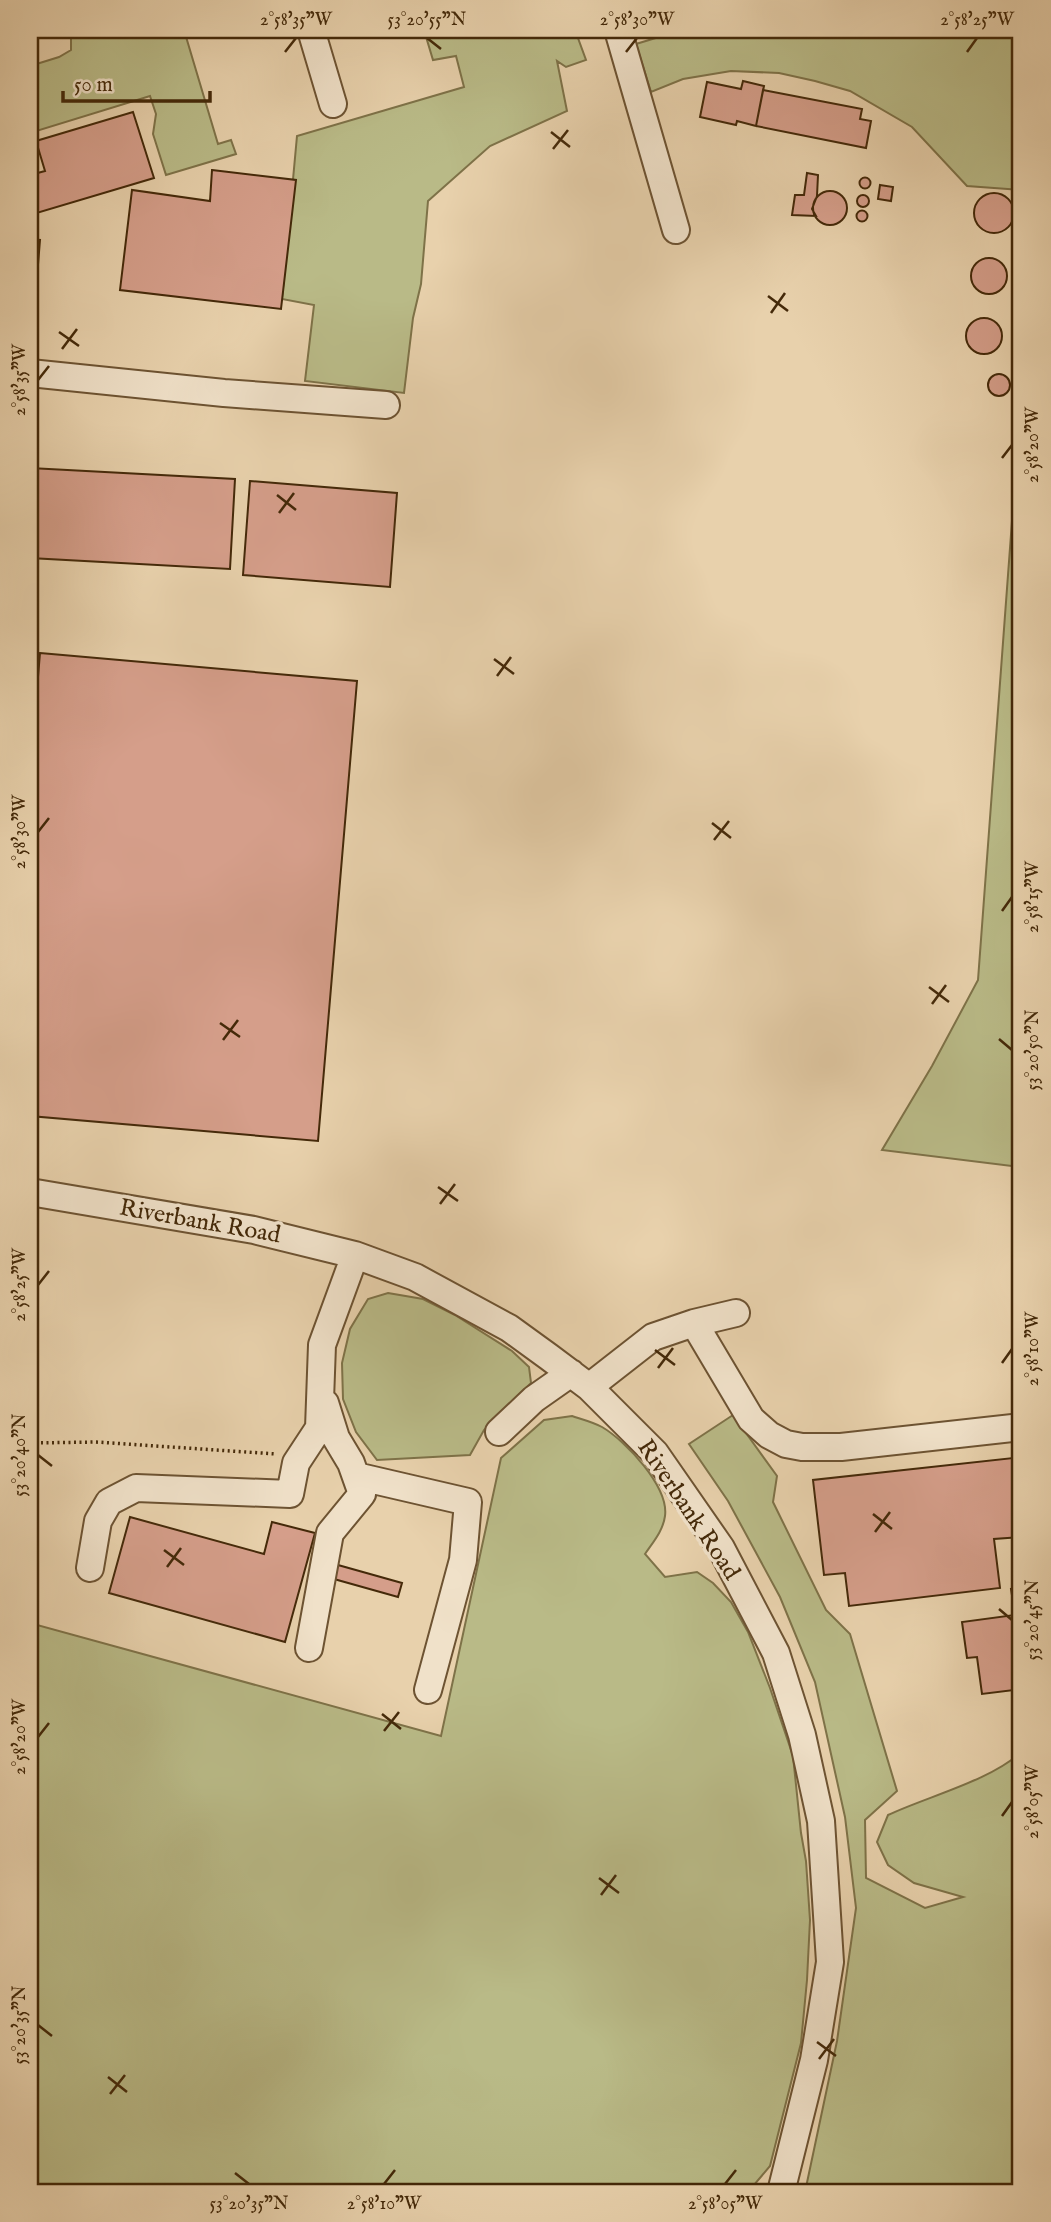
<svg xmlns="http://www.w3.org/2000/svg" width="1051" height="2222" viewBox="0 0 1051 2222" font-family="'IM FELL English',serif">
	<rect width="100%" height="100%" fill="#e8d1ac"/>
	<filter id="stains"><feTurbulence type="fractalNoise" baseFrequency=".00286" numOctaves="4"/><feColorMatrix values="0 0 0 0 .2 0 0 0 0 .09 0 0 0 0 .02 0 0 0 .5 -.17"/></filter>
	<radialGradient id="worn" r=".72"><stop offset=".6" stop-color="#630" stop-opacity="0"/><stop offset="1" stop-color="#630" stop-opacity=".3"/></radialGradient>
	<path fill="#b9ba87" stroke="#7e7248" stroke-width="2" d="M71 30H184L218 144 231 140 236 154 166 175 153 134 156 114 150 96 30 133V66L59 57 71 50Z
		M424 30H575L586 60 566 67 557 61 567 111 490 146 428 201 421 284 413 318 404 393 305 381 314 305 282 299 297 136 464 87 456 56 433 60Z
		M682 30H1021V190L967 186 912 127 850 91 815 81 779 73 731 71 683 79 651 92 636 44Z
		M1021 230V1167L882 1150 932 1066 978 980 1014 494Z
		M388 1293 423 1299 455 1315 512 1351 529 1367 531 1383 484 1430 470 1455 377 1460 356 1432 343 1399 342 1363 350 1329 368 1299Z
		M733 1415 777 1476 773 1502 826 1610 850 1634 897 1791 865 1820 866 1878 925 1908 963 1897 914 1883 888 1865 877 1842 888 1815C926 1797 992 1780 1021 1752V2192H805L837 2041 856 1908 845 1817 815 1682 780 1597 728 1501 689 1444Z
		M572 1416C581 1419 593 1422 602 1427 626 1441 669 1487 665 1516 663 1531 653 1542 645 1554L665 1577 697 1572 713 1583 731 1602 748 1632 770 1688 793 1756 801 1833 806 1861 810 1920 807 1980 801 2043 770 2166 754 2185 741 2184 738 2192H30V1623L441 1736 501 1458 544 1420Z"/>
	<path fill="#d59e8a" stroke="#442909" stroke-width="2" d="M743 81 764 86 756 126 737 121 736 125 700 117 707 82 741 89Z
		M763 90 862 109 860 119 871 121 866 148 756 126Z
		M133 112 154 178 30 215V175L45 171 36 141Z
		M212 170 296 180 281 309 120 290 132 190 210 201Z
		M807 173 818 175 817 196 812 209 816 216 792 215 795 195H804Z
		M859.5 183a5.5 5.5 0 1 1 11 0a5.5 5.5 0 1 1-11 0Z
		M880 185 893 187 891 201 878 199Z
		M813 208a17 17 0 1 1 34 0a17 17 0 1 1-34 0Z
		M974 213a20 20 0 1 1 40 0a20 20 0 1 1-40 0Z
		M857 201a6 6 0 1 1 12 0a6 6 0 1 1-12 0Z
		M856.5 216a5.5 5.5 0 1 1 11 0a5.5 5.5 0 1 1-11 0Z
		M30 239 40 240 31 350H30Z
		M971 276a18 18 0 1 1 36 0a18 18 0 1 1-36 0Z
		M966 336a18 18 0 1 1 36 0a18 18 0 1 1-36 0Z
		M988 385a11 11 0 1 1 22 0a11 11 0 1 1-22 0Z
		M30 468 235 479 230 569 30 558Z
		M250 481 397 493 390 587 243 575Z
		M40 653 357 681 318 1141 30 1116V772Z
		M1013 1458 1021 1537 994 1539 1000 1588 849 1606 845 1573 824 1575 813 1480Z
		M130 1517 264 1554 272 1522 315 1533 285 1642 109 1593Z
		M338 1565 402 1583 398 1597 334 1579Z
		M1021 1588V1640H1018L1021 1689 982 1694 977 1657 967 1658 962 1622 1015 1615 1011 1589Z"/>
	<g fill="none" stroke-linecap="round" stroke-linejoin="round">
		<g stroke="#6d5332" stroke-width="30">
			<path id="minor" d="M311 30 333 104
				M618 30 676 230
				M30 373 224 393 386 405
				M30 1192 254 1230 355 1255 415 1277 509 1328 549 1357 589 1387 655 1453 721 1548 776 1653 802 1735 821 1821 830 1962 814 2060 781 2192
				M694 1323 751 1419 769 1435 786 1444 802 1447H841L1021 1427
				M589 1387 653 1337 694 1323 736 1313
				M499 1432 534 1399 571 1373
				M356 1476 468 1502 463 1560 428 1690
				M90 1568 98 1521 109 1502 136 1488 290 1494 296 1463 319 1428 322 1345 355 1255
				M309 1648 330 1533 362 1494 351 1463 336 1438 325 1403"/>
		</g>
		<path stroke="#442909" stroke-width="3.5" stroke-dasharray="2 3.5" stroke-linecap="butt" d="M30 1443 96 1442 276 1454"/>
		<use href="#minor" stroke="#f0e1c9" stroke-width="26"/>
	</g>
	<path fill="none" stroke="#442909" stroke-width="2.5" d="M427 38 441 49M285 52 296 38M626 52 637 38M967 52 977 38M551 132 570 147M553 149 568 130M768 296 788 311M771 313 785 293M59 332 79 346M62 349 77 329M38 380 49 366M1002 458 1012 445M277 495 296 510M279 513 294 493M494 659 514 674M497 676 511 657M712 823 731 838M38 832 49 818M714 840 729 821M1002 911 1012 897M929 987 949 1002M932 1004 946 985M220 1023 240 1037M999 1039 1012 1050M223 1040 238 1020M438 1187 458 1201M440 1204 455 1184M38 1285 49 1271M655 1350 675 1365M1002 1363 1012 1349M658 1368 673 1348M38 1455 52 1466M873 1514 892 1529M875 1532 890 1512M164 1550 184 1565M167 1567 181 1548M999 1609 1012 1620M382 1714 401 1729M384 1731 399 1712M38 1737 49 1723M1002 1816 1012 1802M599 1878 619 1893M601 1895 616 1875M38 2025 52 2036M817 2042 836 2056M819 2059 834 2039M108 2077 127 2092M110 2094 125 2075M235 2173 249 2184M384 2184 395 2170M725 2184 736 2170"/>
	<g text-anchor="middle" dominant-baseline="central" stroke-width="7" stroke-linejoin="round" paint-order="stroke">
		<g font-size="24" fill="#442909" stroke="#f0e1c9">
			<text transform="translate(200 1222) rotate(10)">Riverbank Road</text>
			<text transform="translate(688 1510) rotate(56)">Riverbank Road</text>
		</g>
	</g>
	<rect width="1051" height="2222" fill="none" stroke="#e8d1ac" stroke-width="77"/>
	<path d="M63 91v10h147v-10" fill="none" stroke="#442909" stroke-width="3.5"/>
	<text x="74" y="91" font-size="21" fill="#442909" stroke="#f0e1c9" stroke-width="5" paint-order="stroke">50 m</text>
	<rect x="38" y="38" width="974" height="2146" fill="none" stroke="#442909" stroke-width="2.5"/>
	<g font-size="18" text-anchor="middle" fill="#442909">
		<text x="296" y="25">2°58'35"W</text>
		<text x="427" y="25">53°20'55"N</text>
		<text x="637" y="25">2°58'30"W</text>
		<text x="977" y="25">2°58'25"W</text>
		<text transform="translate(19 380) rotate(-90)" y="6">2°58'35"W</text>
		<text transform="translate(1032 445) rotate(-90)" y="6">2°58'20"W</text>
		<text transform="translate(19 832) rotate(-90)" y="6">2°58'30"W</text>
		<text transform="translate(1032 897) rotate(-90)" y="6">2°58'15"W</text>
		<text transform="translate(1032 1050) rotate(-90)" y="6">53°20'50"N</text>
		<text transform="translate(19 1285) rotate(-90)" y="6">2°58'25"W</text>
		<text transform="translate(1032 1349) rotate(-90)" y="6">2°58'10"W</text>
		<text transform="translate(19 1455) rotate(-90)" y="6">53°20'40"N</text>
		<text transform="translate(1032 1620) rotate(-90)" y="6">53°20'45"N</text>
		<text transform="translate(19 1737) rotate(-90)" y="6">2°58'20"W</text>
		<text transform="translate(1032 1802) rotate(-90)" y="6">2°58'05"W</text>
		<text transform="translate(19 2025) rotate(-90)" y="6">53°20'35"N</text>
		<text x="249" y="2209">53°20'35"N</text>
		<text x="384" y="2209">2°58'10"W</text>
		<text x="725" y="2209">2°58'05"W</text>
	</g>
	<rect width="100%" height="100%" filter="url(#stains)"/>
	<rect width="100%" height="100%" fill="url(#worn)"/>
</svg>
